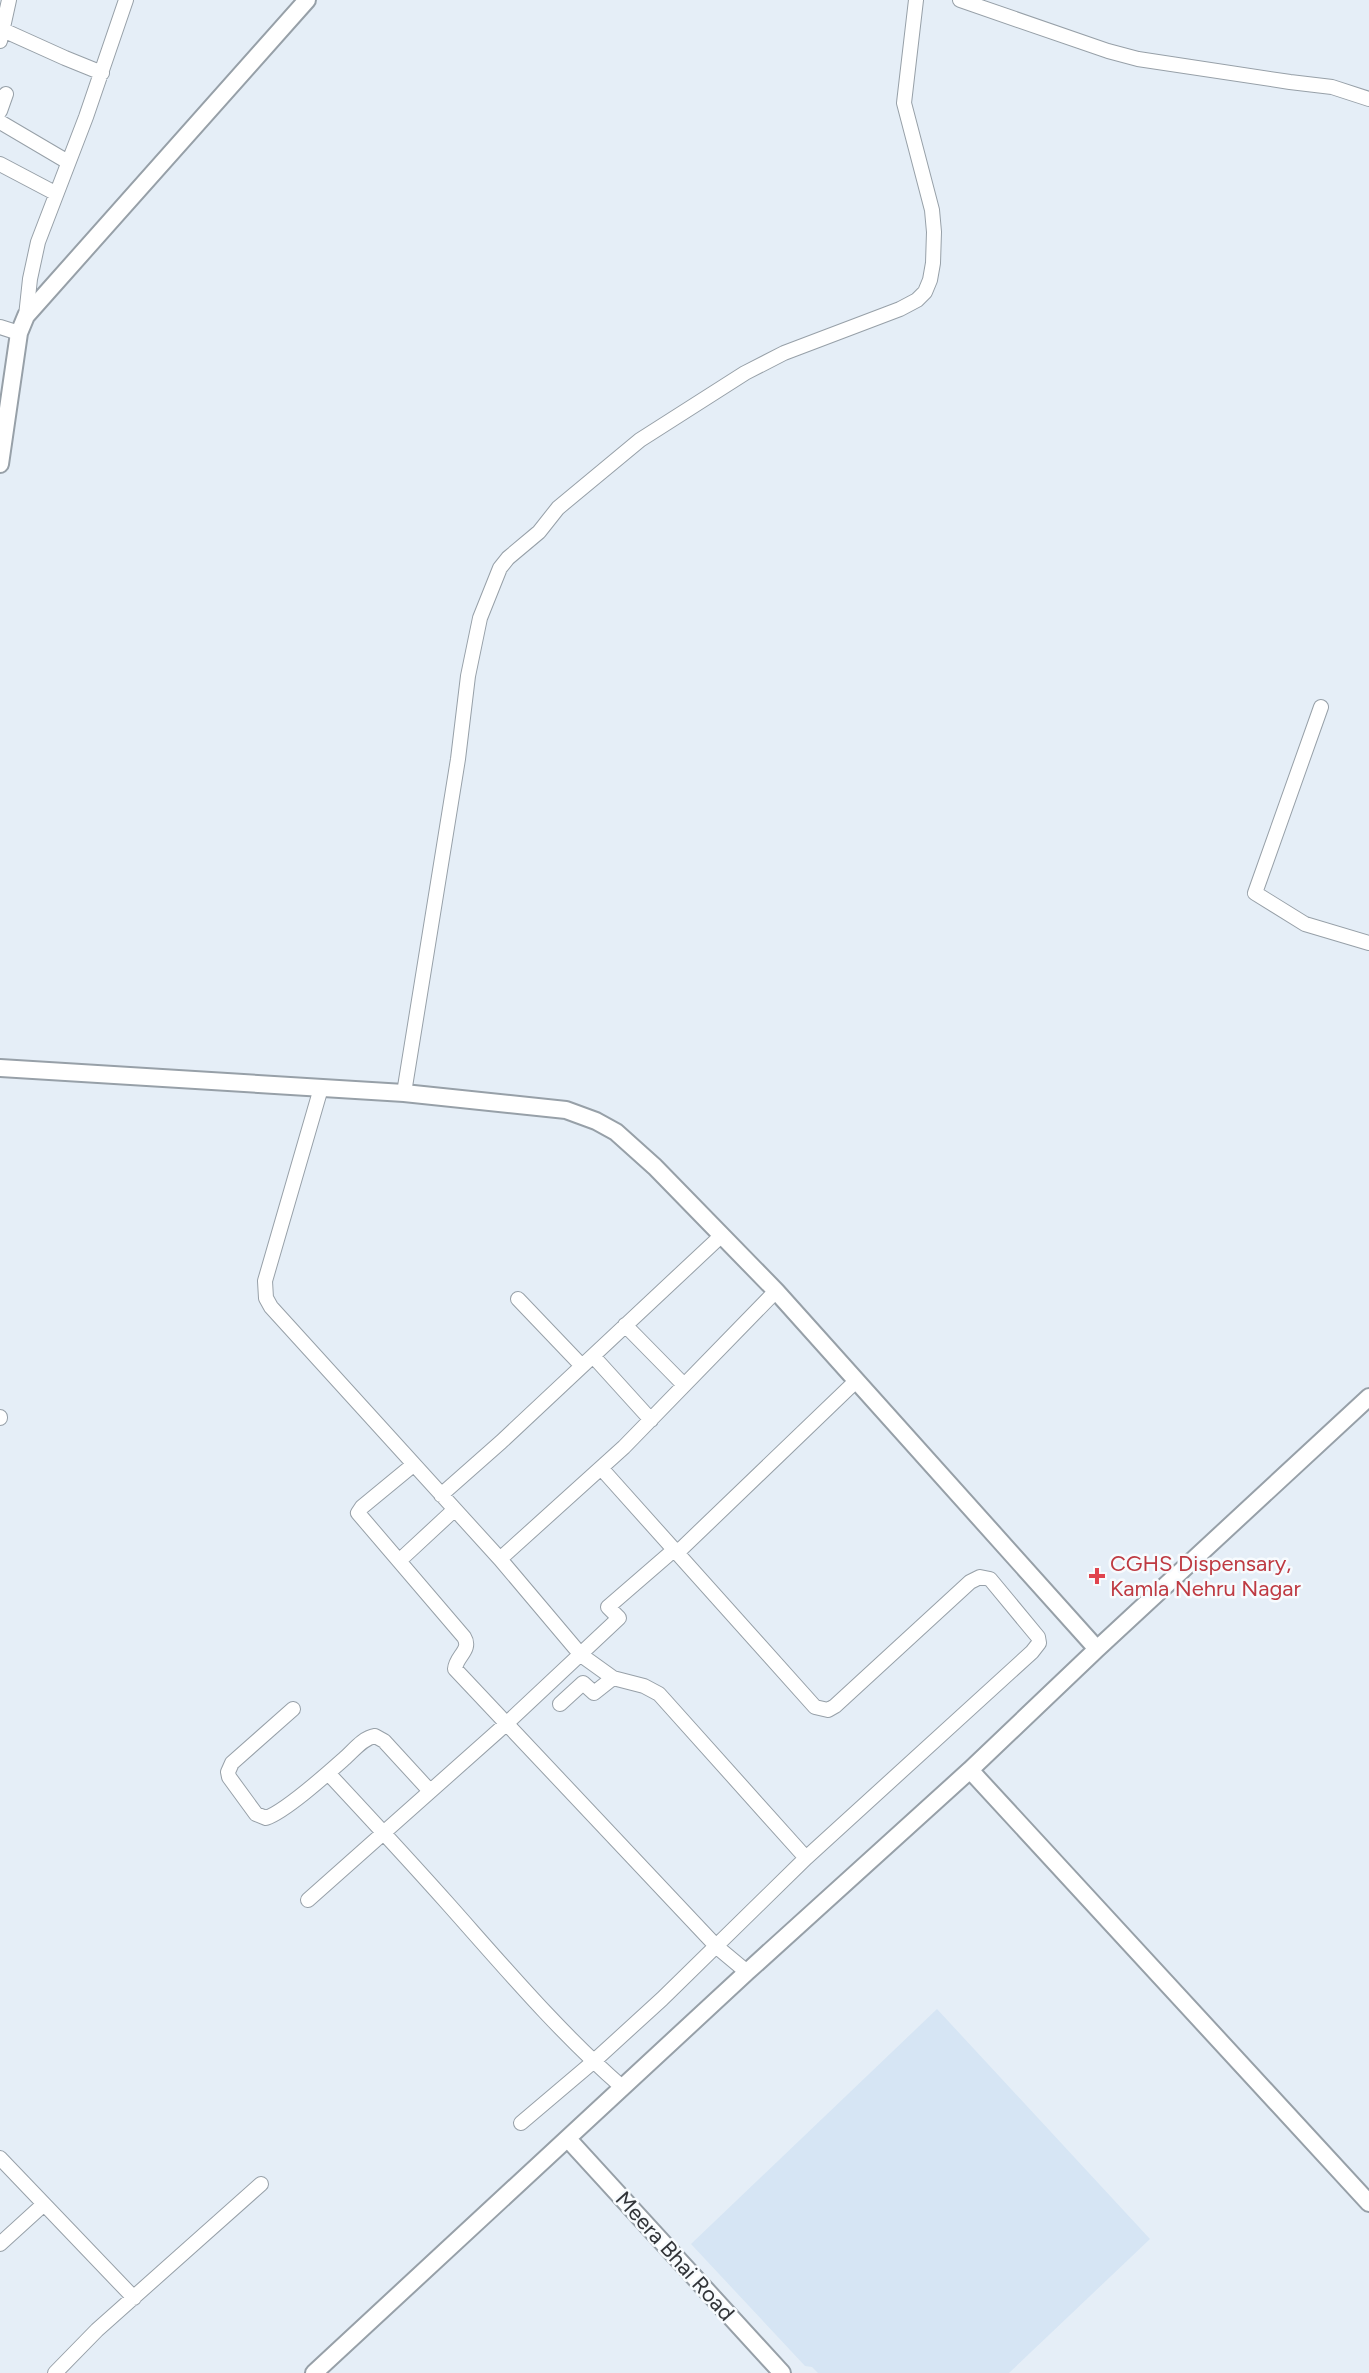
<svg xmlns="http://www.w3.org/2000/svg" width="1369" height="2373" viewBox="0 0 1369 2373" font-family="Figtree,sans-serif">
	<rect width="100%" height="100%" fill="#e5eef7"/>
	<path fill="#d6e5f4" d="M937 2009 1150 2239 1009 2373H818L812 2367 805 2366 691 2244Z"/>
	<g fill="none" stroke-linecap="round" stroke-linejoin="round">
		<g stroke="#97a0a8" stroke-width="16">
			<path id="minor" d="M960 0 1108 51 1138 59 1290 82 1332 87 1369 99
				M3 30 65 58 102 73
				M0 41 9 0
				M0 111 6 94
				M0 122 68 162
				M0 164 55 193
				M26 316 30 279 38 242 86 117 126 0
				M0 327 19 333
				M1321 707 1255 893 1305 924 1369 943
				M321 1088 265 1281 266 1298 271 1307 500 1559 581 1655 613 1678 644 1686 659 1694 806 1858
				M404 1093 458 759 468 676 480 618 500 568 508 558 539 532 558 508 640 440 745 373 784 353 900 309 917 300 925 292 930 280 933 263 934 232 932 210 904 103 916 0
				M518 1299 582 1366
				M625 1325 684 1385
				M593 1356 651 1420
				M0 1418V1417
				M413 1465 362 1507 358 1513 464 1637C472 1650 456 1656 455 1669L717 1947 747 1972
				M441 1495 501 1442 722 1235
				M678 1552 856 1381
				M500 1559 624 1447 776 1291
				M399 1561 454 1510
				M560 1704 583 1683 594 1693 613 1678
				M293 1709 232 1763 228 1772 229 1777 256 1814 266 1818C286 1811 327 1774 345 1758 354 1750 363 1738 375 1736L384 1741 429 1790
				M328 1773C369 1817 409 1860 449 1905 505 1968 559 2032 622 2087
				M308 1900 506 1724 619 1618 608 1607 675 1549
				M521 2123 593 2062 662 1999 806 1858 1032 1652 1039 1643 1038 1637 990 1579 980 1577 970 1582 835 1706 828 1710 815 1707 601 1468
				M0 2158 134 2298
				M0 2244 44 2204
				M55 2373 97 2330 261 2184"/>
		</g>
		<g stroke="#97a0a8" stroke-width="20">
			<path id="tertiary" d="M0 464 19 333 26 316 307 0
				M0 1068 404 1093 566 1110 596 1121 616 1132 655 1167 776 1291 1097 1649
				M970 1770 1369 2203
				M568 2139 782 2373
				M314 2373 747 1972 970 1770 1097 1649 1369 1397"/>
		</g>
		<use href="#minor" stroke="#fff" stroke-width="14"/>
		<use href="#tertiary" stroke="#fff" stroke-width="16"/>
	</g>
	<path fill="#e0444e" stroke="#f7fbfe" stroke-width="2" d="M1094 1567h6v6h6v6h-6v6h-6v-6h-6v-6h6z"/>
	<g text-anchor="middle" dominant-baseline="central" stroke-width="5" stroke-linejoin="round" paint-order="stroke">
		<g font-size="22" fill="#be3a42" stroke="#f7fbfe" text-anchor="start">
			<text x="1110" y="1563">CGHS Dispensary,<tspan x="1110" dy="25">Kamla Nehru Nagar</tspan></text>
		</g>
		<g font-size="22" fill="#313438" stroke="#f7fbfe">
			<text transform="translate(675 2256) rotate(48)">Meera Bhai Road</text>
		</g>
	</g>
</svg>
